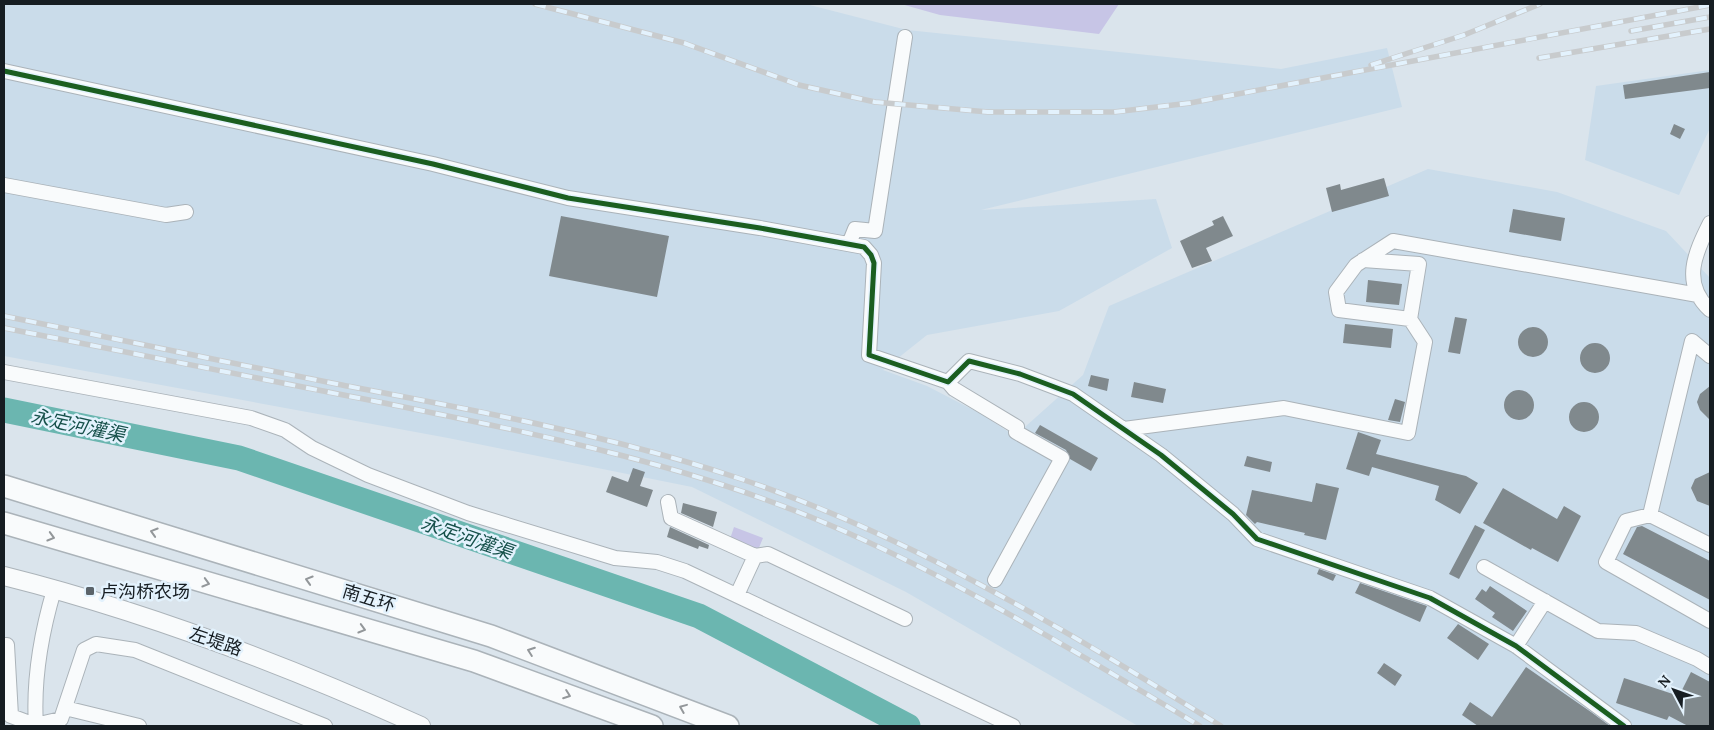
<svg xmlns="http://www.w3.org/2000/svg" width="1714" height="730" viewBox="0 0 1714 730" font-family="Lora,'Noto Sans SC',serif">
	<rect width="100%" height="100%" fill="#dae4ec"/>
	<path fill="#cadcea" d="M4 4H806L907 30 1281 69 1387 48 1402 107 981 210 1156 199 1172 248 1059 311 927 335 883 370 927 386 981 414 1015 436 1083 375 1109 306 1428 169 1557 192 1666 231 1710 278V726H1138L906 592 692 487 448 438 4 356Z
		M1710 70V128L1679 195 1585 160 1596 86Z"/>
	<path fill="#c7c5e6" d="M901 4H1119L1099 34 940 15Z
		M734 527 763 538 758 550 730 539Z"/>
	<g fill="none" stroke-linecap="round" stroke-linejoin="round">
		<path stroke="#6bb6b0" stroke-width="25" d="M4 410 239 458 699 616 908 726"/>
	</g>
	<path fill="#80898d" d="M1710 72V88L1625 99 1623 85Z
		M1674 124 1685 129 1680 139 1670 134Z
		M1384 178 1389 196 1332 212 1326 188 1340 184 1341 190Z
		M1513 209 1565 218 1561 241 1509 232Z
		M561 216 669 236 657 297 549 276Z
		M1223 216 1233 236 1206 248 1212 261 1192 268 1180 241 1214 225 1212 221Z
		M1368 280 1402 284 1399 305 1366 302Z
		M1455 317 1467 319 1460 354 1448 352Z
		M1345 324 1393 329 1391 348 1343 343Z
		M1518 342a15 15 0 1 1 30 0a15 15 0 1 1-30 0Z
		M1580 358a15 15 0 1 1 30 0a15 15 0 1 1-30 0Z
		M1091 375 1109 379 1107 391 1088 386Z
		M1134 382 1166 389 1163 403 1131 397Z
		M1710 386V420L1700 410 1697 402 1700 394Z
		M1504 405a15 15 0 1 1 30 0a15 15 0 1 1-30 0Z
		M1395 399 1405 402 1400 422 1388 420Z
		M1569 417a15 15 0 1 1 30 0a15 15 0 1 1-30 0Z
		M1040 425 1098 458 1091 471 1070 459 1066 450 1035 433Z
		M1358 432 1381 440 1376 454 1466 476 1478 483 1460 514 1435 500 1439 486 1372 467 1369 476 1346 469Z
		M1247 456 1272 462 1270 472 1244 466Z
		M633 468 645 472 640 486 653 490 647 507 606 492 612 476 628 482Z
		M1710 472V506L1697 501 1691 488 1695 479Z
		M1316 483 1339 488 1326 540 1304 535 1305 533 1257 522 1255 524 1246 515 1252 490 1312 502Z
		M1503 488 1557 519 1564 506 1581 516 1558 562 1532 548 1531 550 1483 523Z
		M683 503 717 512 713 527 681 513Z
		M1475 525 1485 530 1459 579 1449 574Z
		M1642 526 1710 561V600L1623 554 1637 527Z
		M670 527 709 545 708 549 699 546 698 549 667 537Z
		M1319 569 1336 575 1333 581 1317 574Z
		M1360 583 1427 606 1420 622 1355 593Z
		M1490 586 1527 611 1513 631 1492 617 1495 613 1475 599 1482 589 1486 592Z
		M1458 624 1489 644 1478 660 1447 638Z
		M1384 663 1402 675 1395 686 1377 673Z
		M1526 667 1591 712 1610 726H1478L1462 715 1470 702 1492 717Z
		M1691 672 1710 682V726H1688L1669 716 1667 720 1616 703 1624 678 1679 696Z"/>
	<g fill="none" stroke-linecap="round" stroke-linejoin="round">
		<g stroke="#abb3b9" stroke-width="16">
			<path id="minor" d="M4 71 433 164 568 198 760 228 864 247 871 255 874 263 869 355 948 382 969 361 1020 374 1073 394 1161 455 1233 514 1257 539 1430 598 1516 646 1624 726
				M4 185 166 215 186 212
				M1710 223C1695 253 1681 283 1710 310
				M849 244 855 229 875 231 905 37
				M1363 260 1419 264 1410 319 1339 310 1336 292 1356 265 1393 241 1698 295
				M4 372 251 418 285 430 312 448 368 475 468 513 615 558 657 562 685 571 1013 726
				M948 382 954 389 1017 427 1016 432 1062 458 995 580
				M1124 429 1284 408 1408 433 1425 342 1410 319
				M668 502 671 518 755 556 768 554 905 619
				M1650 515 1692 341 1710 356
				M1710 545 1650 515 1626 521 1606 562 1710 621
				M1484 567 1598 631 1636 633 1697 659 1710 667
				M737 595 755 556
				M4 645H7L11 716 35 725 61 719 84 650 96 644 135 650 325 726
				M1516 646 1545 601
				M65 708 139 726
				M36 726C33 680 41 634 54 590"/>
		</g>
		<g stroke="#abb3b9" stroke-width="20">
			<path id="major" d="M4 576C148 612 286 665 421 726"/>
		</g>
		<g stroke="#abb3b9" stroke-width="24">
			<path id="highway" d="M4 486 491 636 728 726
				M4 523 474 661 652 726"/>
		</g>
		<use href="#minor" stroke="#f9fbfc" stroke-width="14"/>
		<use href="#major" stroke="#f9fbfc" stroke-width="18"/>
		<use href="#highway" stroke="#f9fbfc" stroke-width="21"/>
		<g stroke="#c8cbcd" stroke-width="5.5">
			<path id="rail" d="M535 4 684 43 799 85 875 102 988 112H1114L1190 103 1710 5
				M1631 31 1710 17
				M1539 58 1710 29
				M1371 65 1464 35 1540 4
				M4 316C117 339 229 363 342 385 474 410 608 435 735 477 908 534 1067 631 1221 726
				M4 328C127 352 250 377 374 401 523 431 676 461 818 520 952 576 1076 652 1200 726"/>
		</g>
		<use href="#rail" stroke="#e3f2fd" stroke-width="4" stroke-dasharray="11" stroke-linecap="butt"/>
		<g stroke="#e3f2fd" stroke-width="8">
			<path id="cycleway" d="M4 71 433 164 568 198 760 228 864 247 871 255 874 263 869 355 948 382 969 361 1020 374 1073 394 1161 455 1233 514 1257 539 1430 598 1516 646 1624 726"/>
		</g>
		<use href="#cycleway" stroke="#1b5e20" stroke-width="5"/>
	</g>
	<defs><path id="oneway-chevron" d="M-2-3.5L2.5 0L-2 3.5" fill="none" stroke-width="1.6" stroke-linecap="round" stroke-linejoin="round" transform="scale(1.25)"/></defs>
	<g stroke="#93979a">
		<use href="#oneway-chevron" transform="translate(154 532) rotate(-163)"/>
		<use href="#oneway-chevron" transform="translate(51 537) rotate(16)"/>
		<use href="#oneway-chevron" transform="translate(309 580) rotate(-163)"/>
		<use href="#oneway-chevron" transform="translate(206 583) rotate(16)"/>
		<use href="#oneway-chevron" transform="translate(362 629) rotate(16)"/>
		<use href="#oneway-chevron" transform="translate(531 651) rotate(-160)"/>
		<use href="#oneway-chevron" transform="translate(567 695) rotate(20)"/>
		<use href="#oneway-chevron" transform="translate(683 708) rotate(-158)"/>
	</g>
	<rect fill="#5b6369" stroke="#e3f2fd" stroke-width="2" x="85" y="586" width="10" height="10" rx="2.5"/>
	<g text-anchor="middle" dominant-baseline="central" stroke-width="5" stroke-linejoin="round" paint-order="stroke">
		<g font-size="18" fill="#161d22" stroke="#e3f2fd" text-anchor="start">
			<text x="100" y="591">卢沟桥农场</text>
		</g>
		<g font-size="18" fill="#161d22" stroke="#e3f2fd">
			<text transform="translate(369 598) rotate(17)">南五环</text>
			<text transform="translate(216 641) rotate(19)">左堤路</text>
		</g>
		<g font-size="19" font-style="italic" fill="#16504a" stroke="#e3f2fd">
			<text transform="translate(78 425) rotate(12)">永定河灌渠</text>
			<text transform="translate(467 537) rotate(19)">永定河灌渠</text>
		</g>
	</g>
	<rect width="1714" height="730" fill="none" stroke="#161d22" stroke-width="10"/>
	<g transform="translate(1674 690) rotate(311)" stroke="#e3f2fd" stroke-width="4" paint-order="stroke">
	<path d="M0-4L9 19L0 12L-9 19Z" fill="#161d22"/>
	<text y="-8" font-size="14" font-weight="bold" text-anchor="middle" fill="#161d22">N</text>
	</g>
</svg>
